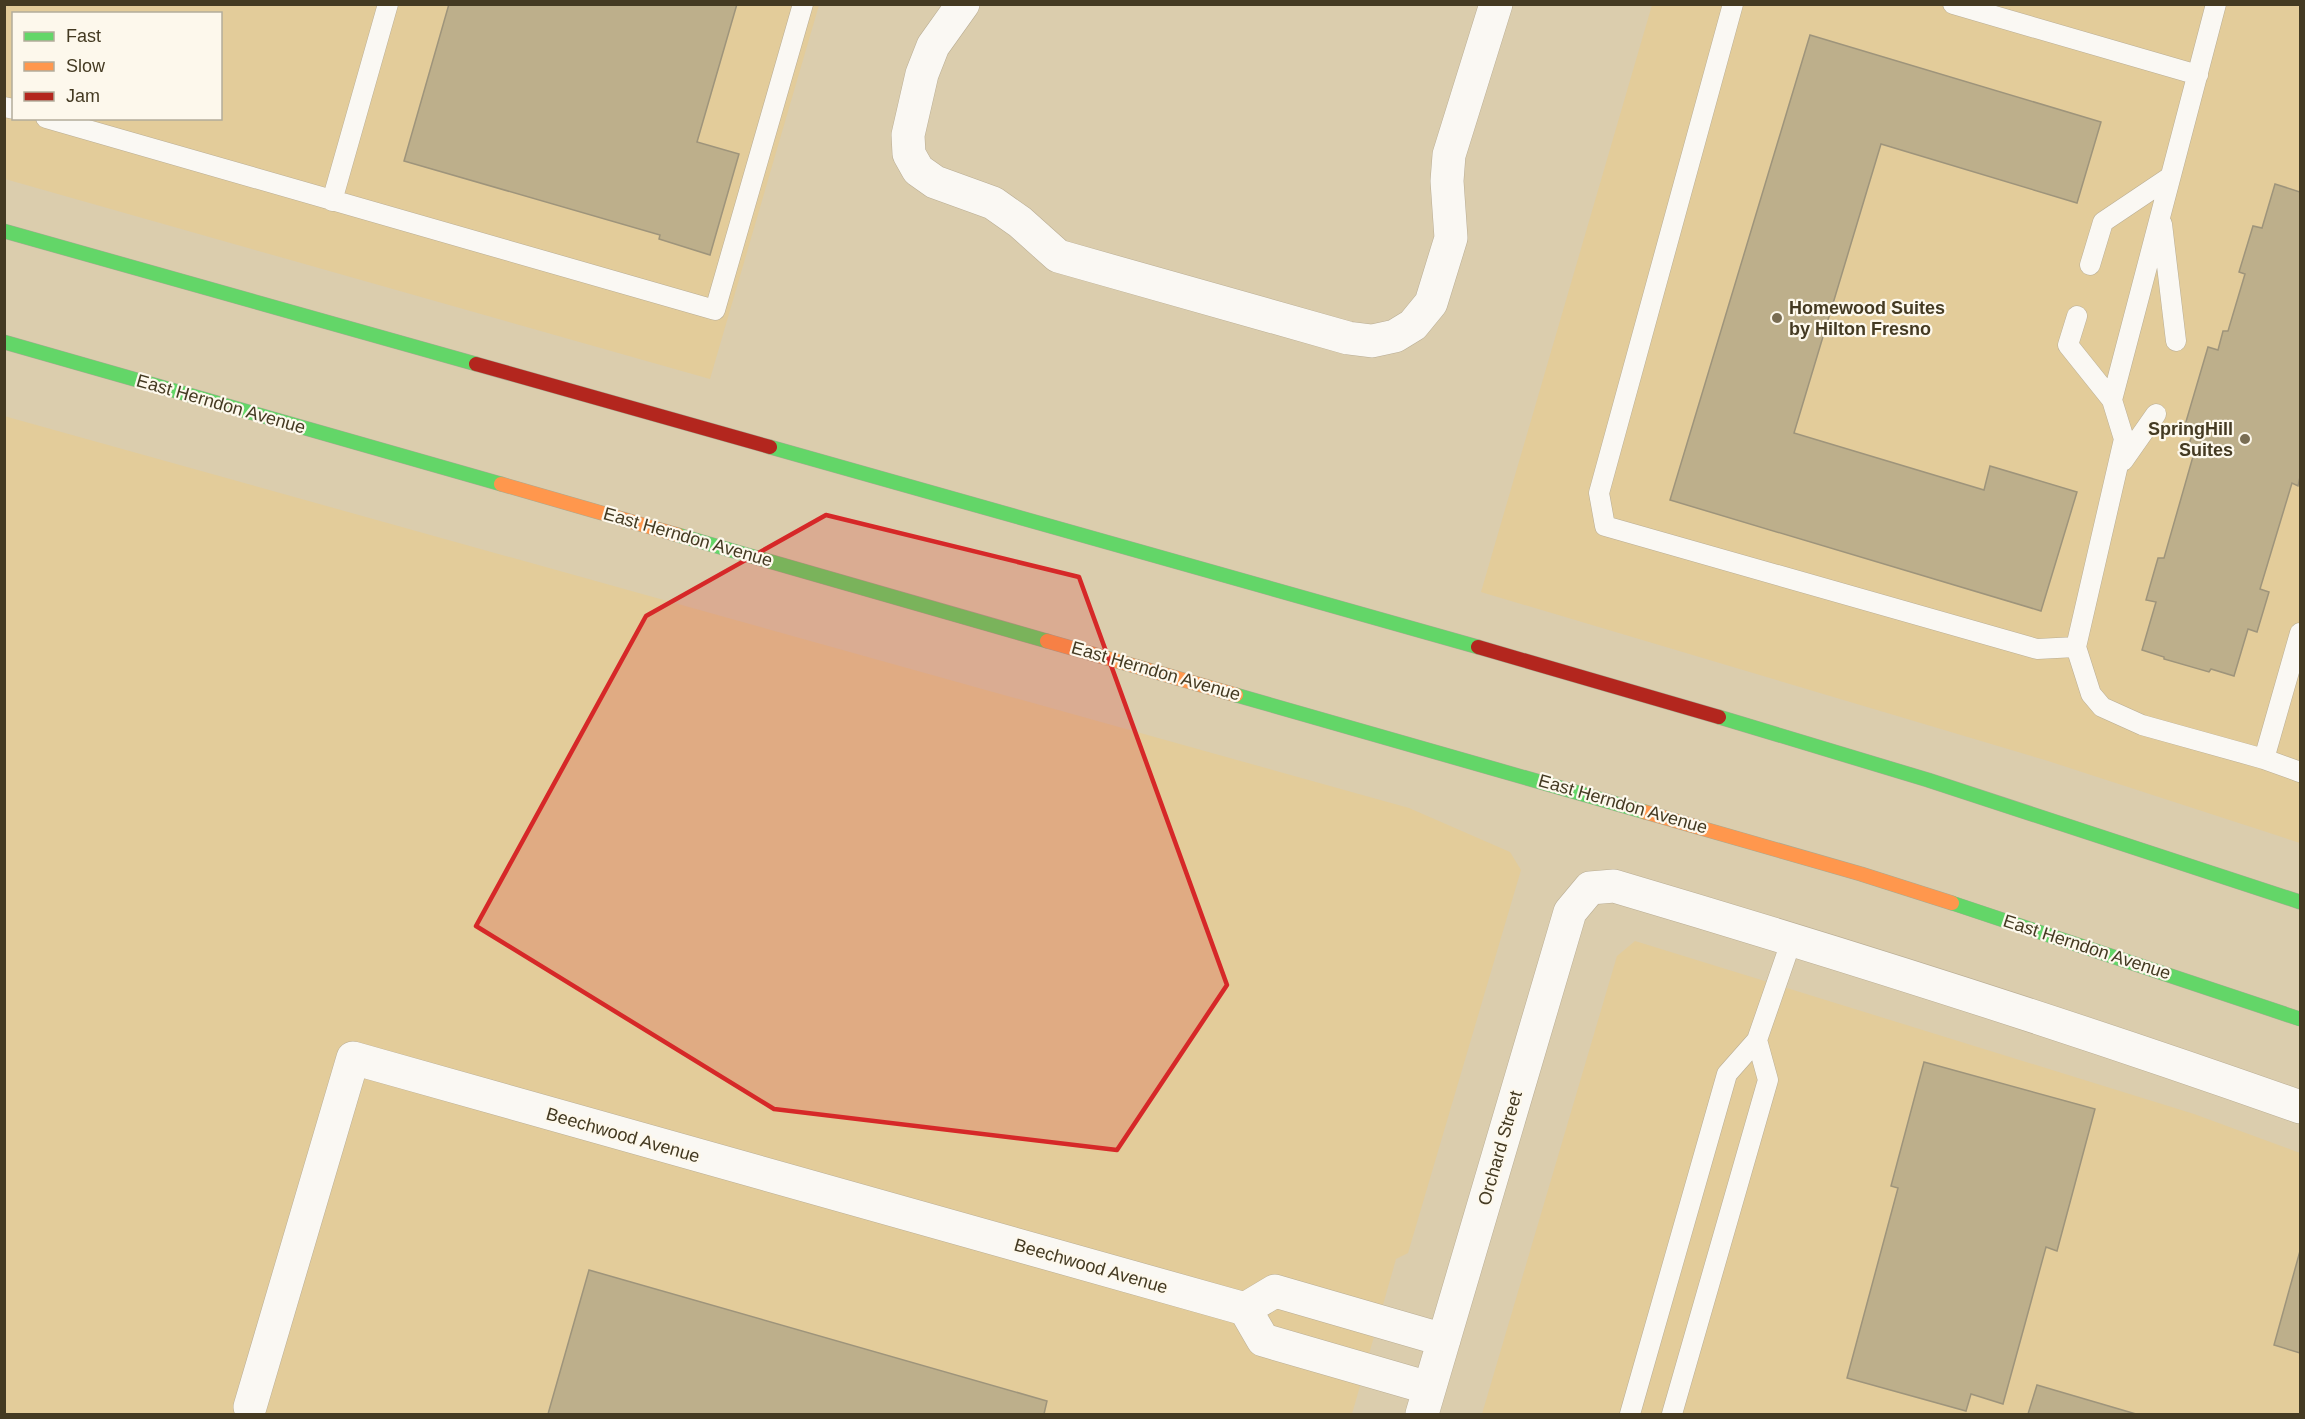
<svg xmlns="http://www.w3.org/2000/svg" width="2305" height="1419" viewBox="0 0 2305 1419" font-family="Helvetica,sans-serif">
	<rect width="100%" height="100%" fill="#dbcdad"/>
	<path fill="#e3cc9a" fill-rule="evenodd" d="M4 5H819L710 379 5 179ZM14 14H220V118H14Z
		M1652 5H2300V843L2045 760 1481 592Z
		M4 416 1409 808 1510 852 1521 870 1408 1253 1396 1259 1352 1414H5Z
		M1635 941 2194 1114 2300 1153V1414H1482L1617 956Z"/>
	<path fill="#bdaf8b" stroke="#9e947b" stroke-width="1.5" d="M449 4H737L697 142 739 154 710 255 659 239 660 235 404 161Z
		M1810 35 2101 122 2077 203 1881 144 1794 433 1984 490 1990 466 2077 492 2041 611 1670 500Z
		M2275 184 2300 192V477L2298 486 2292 483 2260 589 2269 592 2257 632 2248 629 2234 676 2211 669 2209 672 2164 659V657L2142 650 2156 602 2146 600 2158 558H2164L2194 453 2187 451 2194 428 2185 425 2208 347 2218 350 2223 331H2228L2245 274 2239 272 2253 226 2262 228Z
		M1924 1062 2095 1109 2057 1251 2046 1247 2003 1404 1971 1394 1966 1411 1847 1378 1898 1188 1891 1186Z
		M2300 1251V1353L2274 1345Z
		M589 1270 1047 1401 1044 1414H548Z
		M2037 1385 2136 1414H2028Z"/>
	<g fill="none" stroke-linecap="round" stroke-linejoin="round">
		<g stroke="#b9ad94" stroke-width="21">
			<path id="lane" d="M1733 4 1599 493 1605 526 2037 649 2076 647
				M1953 4 2198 75
				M2216 4 2112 400 2124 439 2076 647 2091 694 2102 707 2142 725 2264 759 2300 772
				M4 107 14 109
				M46 118 715 310 803 4
				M332 201 388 4
				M2162 224 2176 341
				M2090 265 2103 222 2170 177
				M2077 316 2068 345 2112 400
				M2123 461 2156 414
				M2264 759 2300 633
				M1757 1040 1792 939
				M1630 1414 1727 1074 1757 1040 1768 1080 1672 1414"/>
		</g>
		<g stroke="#b9ad94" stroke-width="34">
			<path id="street" d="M963 4 933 46 922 74 908 135 909 154 918 170 935 182 993 203 1020 222 1058 256 1348 338 1372 341 1395 336 1413 325 1431 303 1451 238 1447 181 1449 155 1496 4
				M1429 1388 1263 1340 1245 1309 1275 1291 1444 1340
				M250 1407 353 1058 1245 1309
				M1422 1414 1570 912 1590 888 1614 886C1844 954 2074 1027 2300 1107"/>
		</g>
		<g stroke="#a8a992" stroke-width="15">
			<path id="fast" d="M4 231 476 364
				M4 342 501 484
				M770 447 1478 647
				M678 535 1047 641
				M1236 695 1645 812
				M1719 717 1928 780 2300 902
				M1952 903 2300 1019"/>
		</g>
		<g stroke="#a8a992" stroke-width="15">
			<path id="slow" d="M501 484 678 535
				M1047 641 1236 695
				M1645 812 1861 874 1952 903"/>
		</g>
		<g stroke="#a8a992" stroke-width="15">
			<path id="jam" d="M476 364 770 447
				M1478 647 1719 717"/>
		</g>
		<use href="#lane" stroke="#faf8f3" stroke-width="20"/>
		<use href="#street" stroke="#faf8f3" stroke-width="33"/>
		<use href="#fast" stroke="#63d668" stroke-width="14"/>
		<use href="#slow" stroke="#ff974d" stroke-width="14"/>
		<use href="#jam" stroke="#b3261e" stroke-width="14"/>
	</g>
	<path fill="#d62828" fill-opacity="0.2" stroke="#d62828" stroke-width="4.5" stroke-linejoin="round" d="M826 515 1079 577 1227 985 1117 1150 774 1109 476 926 646 616Z"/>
	<g fill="#796d53" stroke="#fdf8ec" stroke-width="2">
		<circle cx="1777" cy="318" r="6"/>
		<circle cx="2245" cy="439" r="6"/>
	</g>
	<g text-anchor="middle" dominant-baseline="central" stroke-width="4.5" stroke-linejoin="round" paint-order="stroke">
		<g font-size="18" font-weight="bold" fill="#443a22" stroke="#fdf8ec" text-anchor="start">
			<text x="1789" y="308">Homewood Suites<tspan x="1789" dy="21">by Hilton Fresno</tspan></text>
			<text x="2233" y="429" text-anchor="end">SpringHill<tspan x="2233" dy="21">Suites</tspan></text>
		</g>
		<g font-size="18" fill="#443a22" stroke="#fdf8ec">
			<text transform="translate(221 404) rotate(16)">East Herndon Avenue</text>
			<text transform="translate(688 537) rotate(16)">East Herndon Avenue</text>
			<text transform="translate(1156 671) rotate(16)">East Herndon Avenue</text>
			<text transform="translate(1623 804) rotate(16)">East Herndon Avenue</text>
			<text transform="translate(2087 947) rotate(18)">East Herndon Avenue</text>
			<text transform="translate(623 1135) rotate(16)">Beechwood Avenue</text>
			<text transform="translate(1500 1148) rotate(-74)">Orchard Street</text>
			<text transform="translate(1091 1266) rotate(16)">Beechwood Avenue</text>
		</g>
	</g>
	<rect width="2305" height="1419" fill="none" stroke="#443a22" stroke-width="12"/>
	<rect x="12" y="12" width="210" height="108" fill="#fdf8ec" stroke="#b3ac9b" stroke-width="1.5"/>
	<rect x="24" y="32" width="30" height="9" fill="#63d668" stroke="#b3ac9b" stroke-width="1.5"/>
	<text x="66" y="42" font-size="18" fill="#443a22">Fast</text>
	<rect x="24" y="62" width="30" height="9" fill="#ff974d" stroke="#b3ac9b" stroke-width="1.5"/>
	<text x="66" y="72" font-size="18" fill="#443a22">Slow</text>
	<rect x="24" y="92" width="30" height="9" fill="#b3261e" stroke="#b3ac9b" stroke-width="1.5"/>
	<text x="66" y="102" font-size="18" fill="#443a22">Jam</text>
</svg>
